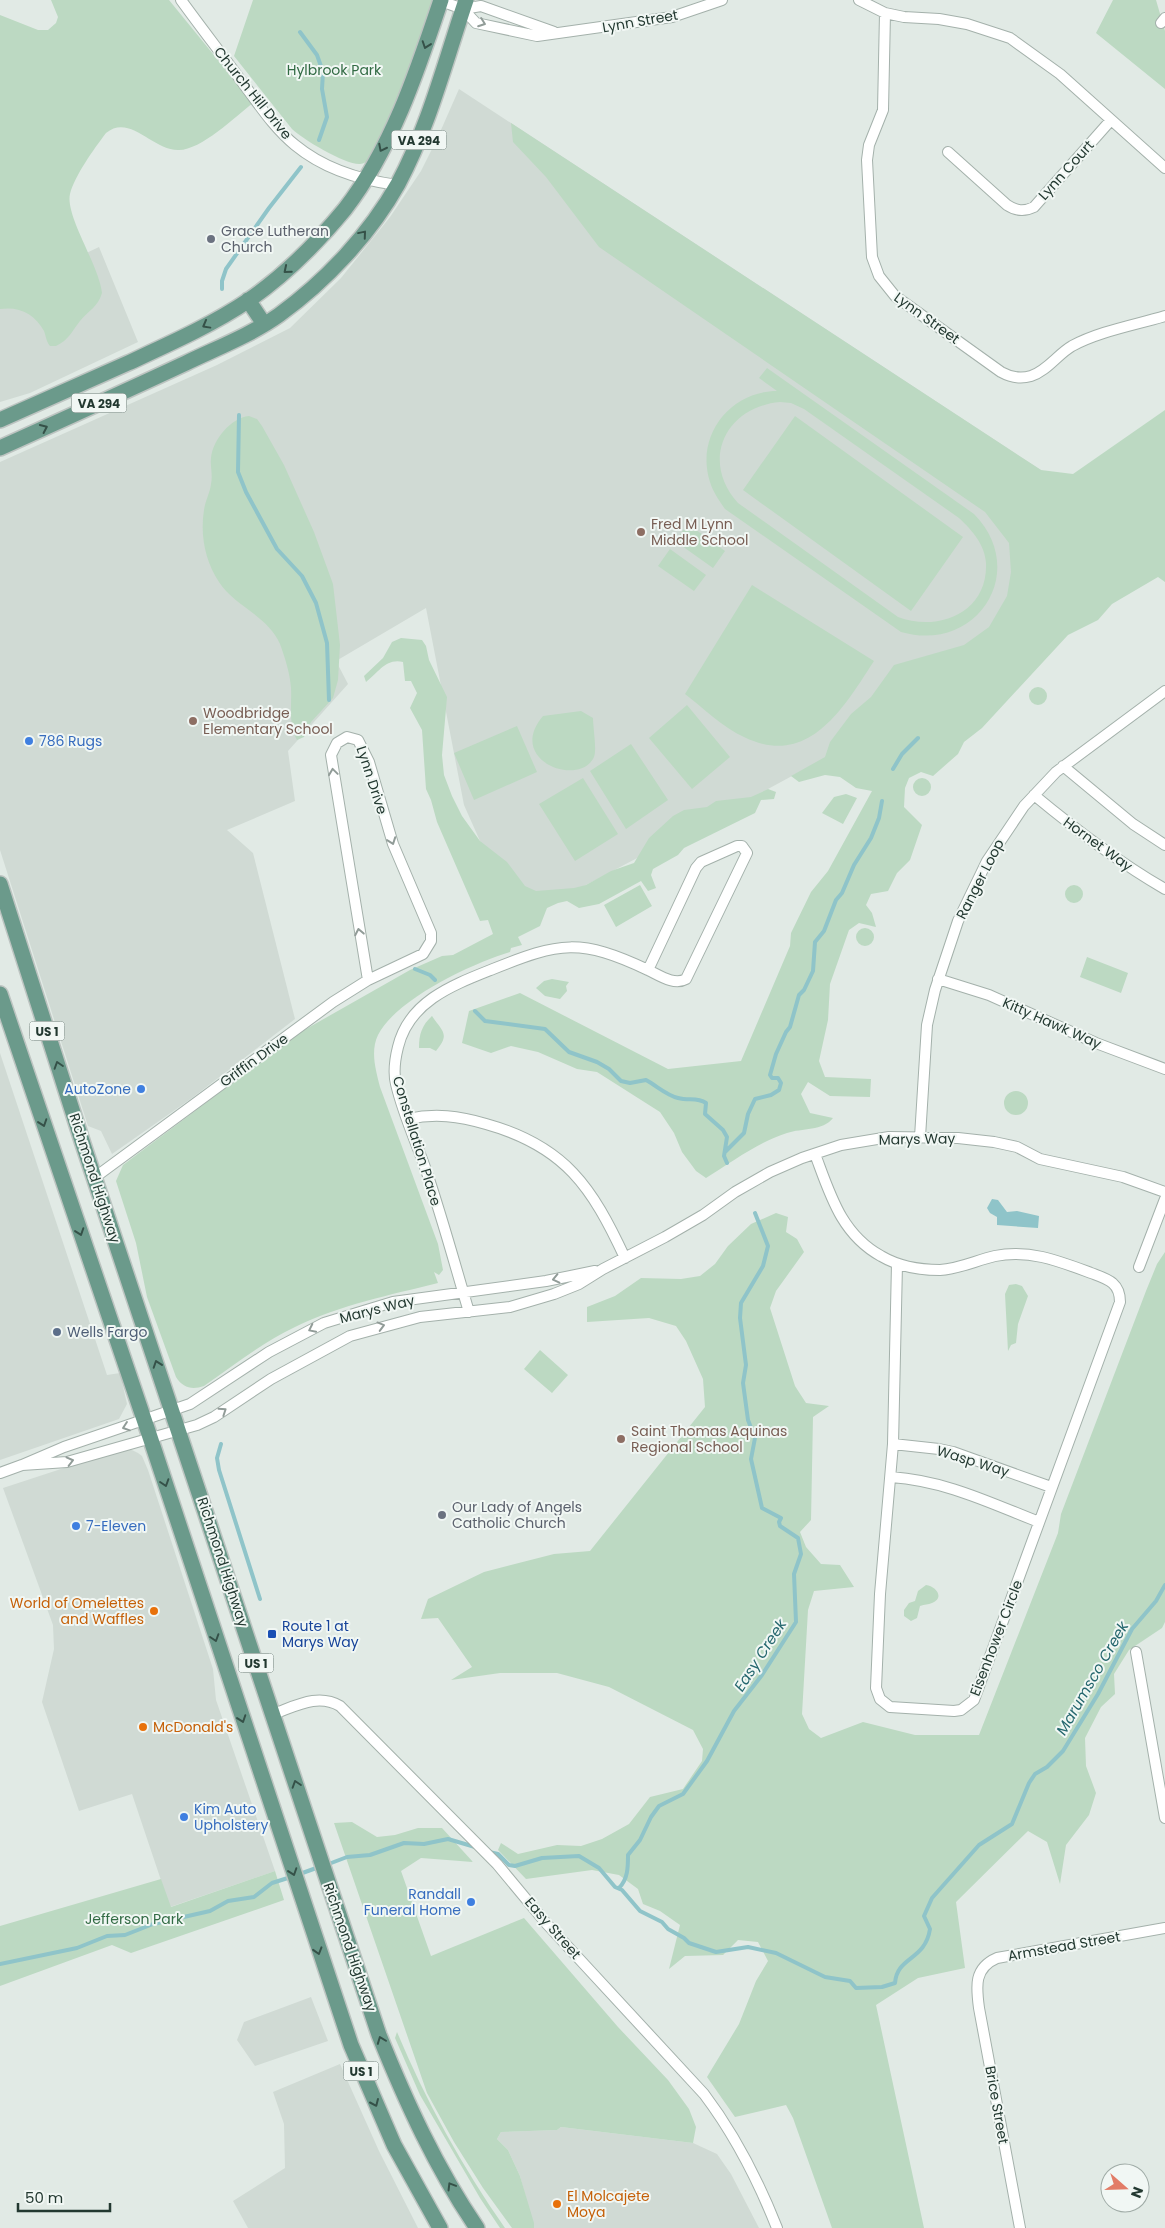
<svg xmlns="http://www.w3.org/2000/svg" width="1165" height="2228" viewBox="0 0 1165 2228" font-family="Poppins,sans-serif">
	<rect width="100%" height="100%" fill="#e1eae5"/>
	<path fill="#d0dad4" d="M459 89 1041 470 1035 644 768 789 516 922 464 805 426 608 336 661 348 684 288 751 295 801 227 830 253 853 295 1019 192 1098 112 1154 101 1131 88 1126 0 850V462L217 365 290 328 341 278 390 217 421 171 437 139Z
		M99 247 138 342 30 393 0 402V294Z
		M0 1053 107 1375 120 1373 127 1404 119 1419 0 1460Z
		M122 1449H130L138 1453 142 1456 148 1470 213 1669 216 1700 275 1871 170 1907 132 1794 79 1811 42 1702 54 1649 53 1625 3 1488Z
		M311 1997 328 2041 255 2066 237 2040 244 2022Z
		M340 2064 379 2151 418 2228H248L233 2201 285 2168 284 2124 273 2092Z
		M561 2127 693 2143 717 2154 731 2174 759 2228H534L520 2176 508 2150 497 2139 501 2132 557 2130Z"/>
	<path fill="#bcd9c2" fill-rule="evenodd" d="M51 0H169L253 103C235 117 201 150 179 150 153 151 130 113 106 133 94 149 75 175 70 194 65 216 99 265 102 293 98 307 89 310 80 321 72 331 69 340 56 346H50C46 341 46 336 44 331 35 314 19 306 0 309V15L38 30H48L56 23 58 17Z
		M253 0H433L399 98 370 158C367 161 364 164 360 164 346 165 302 139 292 129L234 56Z
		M1113 0H1156L1165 31V89L1096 33Z
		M511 123 1041 470 1073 474 1165 410V582L1158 577 1112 604 1098 620 1068 635 982 728 964 742 958 754 933 776 921 772 909 778 905 788 904 807 922 825 910 860 897 873 888 891 871 894 866 905 872 913 876 927 859 923 849 930 830 984 828 1020 819 1061 825 1077 871 1079 870 1097 830 1096 808 1082 801 1094 810 1113 833 1118C823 1131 802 1128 787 1133 758 1142 732 1162 706 1178L696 1171 682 1152 674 1133 660 1112 597 1072 577 1069 538 1052 511 1046 491 1053 462 1043 469 1011 520 993 668 1069 741 1061 790 946 791 933 811 892 828 871 872 791 856 788 840 777 825 775 799 782 791 776 825 757 830 742 851 714 871 697 894 665 964 645 989 627 1007 596 1011 572 1009 543 985 512 599 247 546 177 513 142Z
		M767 368 974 514C1030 571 977 654 901 632L725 509C719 500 713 492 710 482 695 436 730 391 777 391L759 378ZM780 402 791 403 804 409 959 518C972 530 985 545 986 563 988 613 938 632 898 617L738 503C700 461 725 407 780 402Z
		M249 416 257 419 262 426 284 465 314 532 333 584 340 645 338 680 333 698 311 722 304 737 297 740C288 724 292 706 291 688 290 673 285 658 280 644 268 616 233 605 219 582 205 561 200 535 204 510 205 501 210 493 211 484 213 475 210 466 211 458 213 439 231 418 249 416Z
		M795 416 963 537 911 611 743 490Z
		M688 524 725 551 713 568 675 541Z
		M670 549 706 575 694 591 658 566Z
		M752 585 874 661C844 707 809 769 744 737 724 728 703 708 685 694Z
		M401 638 422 640 426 646 429 660 447 697 442 755 444 775 452 796 462 816 480 841 507 862 525 886 536 891 574 888 586 885 611 871 634 863 649 838 673 816 684 810 707 807 716 801 751 797 768 789 776 792 774 799 761 800 755 813 684 848 678 855 653 869 651 875 656 888 648 891 641 881 599 904 579 908 567 901 558 903 547 908 540 926 518 937 522 945 511 948 510 952C473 963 396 999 378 1035 370 1052 376 1070 380 1087L438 1244 443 1270 439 1275 434 1272 438 1283C390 1295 340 1305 295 1327 263 1342 233 1366 204 1386 192 1390 183 1388 176 1377L147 1297 136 1243 116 1181 123 1165 299 1033 410 970 442 956 453 955 493 934 488 920 480 921 437 822 431 800 426 789 422 730 410 708 417 693 411 681H405L403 662C386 658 379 672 366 682L364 676 383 658 392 642Z
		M1029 696a9 9 0 1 1 18 0a9 9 0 1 1-18 0Z
		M687 705 730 757 692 789 649 738Z
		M581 711 593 718C593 727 597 750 594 757 580 788 505 761 543 716Z
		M517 726 537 772 474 800 454 753Z
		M631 744 668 800 626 829 590 771Z
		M583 778 618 834 575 861 539 804Z
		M913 787a9 9 0 1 1 18 0a9 9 0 1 1-18 0Z
		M846 794 857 798 843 824 822 813 834 797Z
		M640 885 652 906 616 927 604 905Z
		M1065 894a9 9 0 1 1 18 0a9 9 0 1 1-18 0Z
		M856 937a9 9 0 1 1 18 0a9 9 0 1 1-18 0Z
		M1087 957 1128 973 1121 993 1080 977Z
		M552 979 569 982 566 986 567 991 560 999 545 996 536 988 544 981Z
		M432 1016C443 1032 450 1034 436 1051L430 1048H419C419 1034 422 1025 432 1016Z
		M1004 1103a12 12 0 1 1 24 0a12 12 0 1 1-24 0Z
		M776 1213 788 1217 786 1232 797 1239 804 1252 776 1291 770 1308 795 1386 806 1403 829 1406 813 1417 811 1520 800 1532 806 1547 821 1564 840 1565 854 1587 814 1591 808 1610 802 1714 809 1729 821 1738 863 1722 915 1735H979L1058 1533 1061 1514 1146 1291 1157 1264 1165 1252V1622L1162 1628 1129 1650 1114 1674 1115 1694 1101 1707 1085 1738 1086 1766 1096 1793 1089 1815 1066 1845 1060 1884 1047 1842 1028 1831 956 1902 965 1968 918 1978 876 2005 924 2228H832L793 2118 786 2105 735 2117 707 2077 739 2024 756 1981 768 1961 758 1942 738 1940 723 1955 685 1956 669 1969 680 1925 660 1911 643 1904 638 1889 619 1875 592 1870 526 1879 498 1850 501 1843 518 1854 557 1845 581 1846 602 1839 629 1824 650 1797 683 1789 702 1761 703 1749 693 1730 609 1687 557 1673H500L451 1680 472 1667 438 1618 421 1619 428 1599 484 1572 554 1554 590 1551 705 1407 703 1379 686 1341 676 1326 649 1318 587 1322V1307L615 1296 641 1278 681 1279 700 1276 715 1264 728 1246 751 1224Z
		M1016 1284 1022 1286 1028 1296 1018 1324 1016 1343 1011 1345 1008 1351 1005 1294 1009 1285Z
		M540 1350 568 1375 552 1393 524 1369Z
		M926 1585C936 1586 945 1598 932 1603 928 1605 925 1604 920 1606L917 1618 911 1621 904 1616V1610L909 1603 915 1601 918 1591Z
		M352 1822 377 1837 395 1835 418 1828H442L473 1862 421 1858 401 1871 431 1956 524 1918 618 2027 668 2080 689 2109 696 2127 693 2143 561 2127 557 2130 501 2132 497 2139 508 2150 520 2176 534 2223V2228H512L483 2188 454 2142 427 2093 334 1823Z
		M275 1871 284 1900 131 1953 112 1945 0 1986V1926L161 1879 171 1907Z
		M397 2032C426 2101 462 2167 505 2228H500L480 2198 420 2095 395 2038Z"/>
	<path fill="#8fc4c9" d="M992 1199 998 1200 1007 1212 1017 1211 1039 1216 1038 1228 997 1225V1217L990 1213 987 1208Z"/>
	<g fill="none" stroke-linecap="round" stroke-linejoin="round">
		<path stroke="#8fc4c9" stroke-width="4" d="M300 32 317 55 323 72 322 89 327 117 319 140
			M222 289V281L226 269 269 208 301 167
			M239 415 238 472 246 492 277 549 302 576 316 603 327 643 329 700
			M893 769 902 754 918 738
			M415 969 430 975 435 980
			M475 1011 485 1021 545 1029 569 1052 597 1062 609 1069 621 1081 630 1083 646 1080C657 1086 666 1095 678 1098 689 1101 697 1097 706 1103L705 1114 723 1130 727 1137 724 1156 727 1163
			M725 1152 744 1133 748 1114 755 1099 771 1095 779 1090 781 1083 778 1078H772L770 1075 776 1054 786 1032 790 1027 799 995 804 990 813 971 815 942 824 931 836 900 842 893 854 865 871 838 879 818 882 801
			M221 1444 217 1458 219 1470 260 1599
			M489 1852 498 1854 509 1865 515 1866 542 1858 579 1856 599 1868 615 1887 622 1890 640 1911 662 1922 668 1929 684 1938 689 1943 716 1952 748 1947 776 1953 825 1977 850 1981 856 1988 882 1987 895 1983C897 1956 925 1961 930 1929L924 1916 932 1898 979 1845 1012 1824 1029 1783 1035 1774 1047 1767 1063 1751 1098 1694 1132 1629 1156 1601 1165 1585
			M326 1865 347 1857 370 1855 404 1843 424 1844 448 1839 475 1847
			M297 1875 319 1867
			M619 1888C628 1879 628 1867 628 1855L640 1840 651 1817 659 1806 683 1794 707 1761 734 1711 762 1675 796 1622 794 1574 801 1554 798 1538 780 1526 779 1522 781 1518 762 1508 751 1459 755 1438 748 1420 743 1383 746 1365 740 1318 741 1303 763 1266 768 1246 755 1213
			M0 1964 77 1948 107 1936 125 1935 153 1924 210 1911 228 1901 254 1897 272 1883 291 1877"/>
		<g stroke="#a4b1ab" stroke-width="12">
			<path id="minor" d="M181 0C202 29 224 57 245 86 260 106 275 129 295 145 324 169 360 180 397 185
				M859 0 885 13 904 17 939 19 967 24 1010 38 1060 74 1165 168
				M441 1 463 9 476 23 537 36 672 17 722 0
				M463 9 481 6 554 32
				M885 13 883 110 869 145 867 160 872 257 879 276 895 296 1001 372C1010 377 1021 379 1031 376 1047 371 1058 354 1072 346 1100 331 1135 325 1165 316
				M1161 23 1165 18
				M948 152 1007 205C1016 211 1024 212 1034 207L1111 120
				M1063 766 1133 824 1165 845
				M1034 795C1075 829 1118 862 1165 889
				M737 846H742L747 853 686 979C674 986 659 975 648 970L696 868 701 862Z
				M938 979 989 995 1096 1043 1165 1069
				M408 1119C435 1113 459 1116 486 1124 565 1146 592 1187 625 1258
				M920 1137 927 1025 935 990 958 921 987 861 1024 806 1056 772 1165 691
				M815 1154C830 1194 841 1234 881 1256 898 1266 920 1270 940 1270 959 1269 977 1260 995 1256 1029 1249 1059 1261 1091 1273 1107 1279 1120 1282 1120 1302L974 1700 961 1710 954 1711 890 1707 880 1699 876 1688 880 1594 893 1444 897 1264
				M94 1178 333 1002 368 980 423 954 431 941V933L393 844 369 762 358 740 347 737 337 743 331 755 368 980
				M1139 1267 1165 1199
				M469 1312C455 1265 442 1217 426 1170 416 1142 403 1114 396 1084 393 1072 395 1059 398 1047 409 1001 453 985 493 969 560 942 580 938 648 970
				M893 1444 939 1449 953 1452 1051 1487
				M22 1465 67 1462 197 1425 214 1417 271 1379 350 1336 420 1317 510 1307 554 1294 579 1284 603 1269 665 1237 703 1215 735 1192 770 1172 802 1158 841 1145 889 1137 958 1138 994 1142 1017 1147 1040 1159 1123 1177 1165 1192
				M0 1473 22 1465 64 1447 190 1404 269 1352 324 1323 393 1302 546 1281 595 1271
				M891 1477C946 1481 988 1502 1039 1522
				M1136 1652 1165 1818
				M273 1714C296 1706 318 1693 340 1706L497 1864 546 1923 704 2094C735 2135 758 2180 777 2228
				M1020 2228 979 2008C976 1986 974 1968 997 1958L1165 1928"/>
		</g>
		<g stroke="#bdc4c1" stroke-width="18">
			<path id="primary" d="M248 300 264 324
				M0 420C42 401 85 382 128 363 169 344 212 325 249 300 285 275 317 243 345 209 392 148 417 72 441 0
				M0 448C62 420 124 392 186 363 217 348 251 335 279 315 326 281 370 234 398 184 429 126 445 62 466 0
				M0 884 83 1144 379 2035C406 2102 436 2168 477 2228
				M0 994 150 1437 351 2045 394 2145 440 2228"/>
		</g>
		<use href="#minor" stroke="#fff" stroke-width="10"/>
		<use href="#primary" stroke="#6b9a8b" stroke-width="15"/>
	</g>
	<defs><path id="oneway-chevron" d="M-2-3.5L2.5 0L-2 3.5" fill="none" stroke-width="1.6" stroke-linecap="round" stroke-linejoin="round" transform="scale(1.25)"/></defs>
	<g stroke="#919c98">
		<use href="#oneway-chevron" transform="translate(482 23) rotate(20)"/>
		<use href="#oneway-chevron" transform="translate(333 772) rotate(-98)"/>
		<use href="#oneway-chevron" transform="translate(392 841) rotate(70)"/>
		<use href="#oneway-chevron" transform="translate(359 932) rotate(-101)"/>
		<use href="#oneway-chevron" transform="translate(556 1279) rotate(167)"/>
		<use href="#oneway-chevron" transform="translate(381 1326) rotate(-15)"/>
		<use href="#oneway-chevron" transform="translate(312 1329) rotate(154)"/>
		<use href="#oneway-chevron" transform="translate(223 1411) rotate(-34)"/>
		<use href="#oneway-chevron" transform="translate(126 1427) rotate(161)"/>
		<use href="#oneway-chevron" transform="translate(70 1461) rotate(-14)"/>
	</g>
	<g stroke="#355148">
		<use href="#oneway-chevron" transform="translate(426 45) rotate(109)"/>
		<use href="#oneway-chevron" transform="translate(382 148) rotate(117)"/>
		<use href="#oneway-chevron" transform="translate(363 234) rotate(-50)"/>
		<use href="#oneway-chevron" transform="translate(287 270) rotate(140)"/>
		<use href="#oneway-chevron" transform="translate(206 325) rotate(151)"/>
		<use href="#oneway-chevron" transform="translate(44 428) rotate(-25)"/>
		<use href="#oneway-chevron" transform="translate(58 1065) rotate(-108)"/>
		<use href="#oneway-chevron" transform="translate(43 1123) rotate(71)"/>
		<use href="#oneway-chevron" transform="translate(80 1232) rotate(71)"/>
		<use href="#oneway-chevron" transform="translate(157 1364) rotate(-109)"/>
		<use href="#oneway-chevron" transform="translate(165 1483) rotate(72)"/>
		<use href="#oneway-chevron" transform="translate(215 1638) rotate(72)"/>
		<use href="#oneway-chevron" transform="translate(242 1719) rotate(71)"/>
		<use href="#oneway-chevron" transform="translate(296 1784) rotate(-108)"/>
		<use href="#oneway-chevron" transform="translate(293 1872) rotate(71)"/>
		<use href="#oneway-chevron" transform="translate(318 1951) rotate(73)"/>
		<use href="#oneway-chevron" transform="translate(381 2040) rotate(-111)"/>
		<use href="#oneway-chevron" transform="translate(375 2103) rotate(66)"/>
		<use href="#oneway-chevron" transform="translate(451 2186) rotate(-121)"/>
	</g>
	<g fill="#6b7280" stroke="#f1f7f4" stroke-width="2">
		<circle cx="211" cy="239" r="5"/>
		<circle cx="442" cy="1515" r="5"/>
	</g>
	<g fill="#8d6e63" stroke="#f1f7f4" stroke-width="2">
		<circle cx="641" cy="532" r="5"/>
		<circle cx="193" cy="721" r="5"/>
		<circle cx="621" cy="1439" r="5"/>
	</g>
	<g fill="#3f7fe0" stroke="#f1f7f4" stroke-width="2">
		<circle cx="29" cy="741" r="5"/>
		<circle cx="141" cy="1089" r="5"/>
		<circle cx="76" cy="1526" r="5"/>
		<circle cx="184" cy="1817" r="5"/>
		<circle cx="471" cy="1902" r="5"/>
	</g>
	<circle fill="#5c6f8a" stroke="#f1f7f4" stroke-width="2" cx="57" cy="1332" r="5"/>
	<g fill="#e8710a" stroke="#f1f7f4" stroke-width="2">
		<circle cx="154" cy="1611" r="5"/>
		<circle cx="143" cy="1727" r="5"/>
		<circle cx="557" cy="2204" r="5"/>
	</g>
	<rect fill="#1a4fb4" stroke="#f1f7f4" stroke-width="2" x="267" y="1629" width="10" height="10" rx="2.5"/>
	<g text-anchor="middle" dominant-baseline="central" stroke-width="4" stroke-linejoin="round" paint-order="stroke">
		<g fill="#f1f7f4" stroke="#61726c" stroke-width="1">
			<rect x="391.5" y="130.5" width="55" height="19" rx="4"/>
			<rect x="71.5" y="393.5" width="55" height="19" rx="4"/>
			<rect x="29.5" y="1021.5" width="35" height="19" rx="4"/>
			<rect x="238.5" y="1653.5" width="35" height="19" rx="4"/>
			<rect x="343.5" y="2061.5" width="35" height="19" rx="4"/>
		</g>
		<g font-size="12" font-weight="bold" fill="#233931">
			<text x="419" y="140">VA 294</text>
			<text x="99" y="403">VA 294</text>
			<text x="47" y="1031">US 1</text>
			<text x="256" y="1663">US 1</text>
			<text x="361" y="2071">US 1</text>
		</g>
		<g font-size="14" fill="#233931" stroke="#f1f7f4">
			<text transform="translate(640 21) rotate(-10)">Lynn Street</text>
			<text transform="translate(253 93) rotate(51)">Church Hill Drive</text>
			<text transform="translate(1066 170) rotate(-48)">Lynn Court</text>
			<text transform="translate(927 318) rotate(36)">Lynn Street</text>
			<text transform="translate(372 780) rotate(72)">Lynn Drive</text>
			<text transform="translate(1098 844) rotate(36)">Hornet Way</text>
			<text transform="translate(980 879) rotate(-63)">Ranger Loop</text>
			<text transform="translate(1052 1023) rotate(24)">Kitty Hawk Way</text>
			<text transform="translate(254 1060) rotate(-36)">Griffin Drive</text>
			<text transform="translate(917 1139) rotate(-1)">Marys Way</text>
			<text transform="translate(417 1141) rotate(73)">Constellation Place</text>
			<text transform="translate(95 1178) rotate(72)">Richmond Highway</text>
			<text transform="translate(377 1309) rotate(-14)">Marys Way</text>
			<text transform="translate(973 1461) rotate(17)">Wasp Way</text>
			<text transform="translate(223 1562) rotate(72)">Richmond Highway</text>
			<text transform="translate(996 1638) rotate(-69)">Eisenhower Circle</text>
			<text transform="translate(553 1928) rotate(49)">Easy Street</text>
			<text transform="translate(1064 1946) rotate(-10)">Armstead Street</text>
			<text transform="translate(350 1947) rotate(71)">Richmond Highway</text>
			<text transform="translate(997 2105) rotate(80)">Brice Street</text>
		</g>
		<g font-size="14" fill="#326b44" stroke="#f1f7f4">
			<text x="334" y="70">Hylbrook Park</text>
			<text x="134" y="1919">Jefferson Park</text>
		</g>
		<g font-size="14" fill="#5b616d" stroke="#f1f7f4" text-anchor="start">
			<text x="221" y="231">Grace Lutheran<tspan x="221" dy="16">Church</tspan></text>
			<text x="452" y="1507">Our Lady of Angels<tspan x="452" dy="16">Catholic Church</tspan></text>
		</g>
		<g font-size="14" fill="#785e54" stroke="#f1f7f4" text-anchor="start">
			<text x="651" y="524">Fred M Lynn<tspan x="651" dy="16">Middle School</tspan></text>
			<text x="203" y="713">Woodbridge<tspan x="203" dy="16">Elementary School</tspan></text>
			<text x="631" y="1431">Saint Thomas Aquinas<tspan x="631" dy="16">Regional School</tspan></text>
		</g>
		<g font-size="14" fill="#366cbe" stroke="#f1f7f4" text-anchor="start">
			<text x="39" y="741">786 Rugs</text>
			<text x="131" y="1089" text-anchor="end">AutoZone</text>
			<text x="86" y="1526">7-Eleven</text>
			<text x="194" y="1809">Kim Auto<tspan x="194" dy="16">Upholstery</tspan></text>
			<text x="461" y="1894" text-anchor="end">Randall<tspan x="461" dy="16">Funeral Home</tspan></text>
		</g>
		<g font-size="14" fill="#4e5e75" stroke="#f1f7f4" text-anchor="start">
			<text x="67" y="1332">Wells Fargo</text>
		</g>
		<g font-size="14" fill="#c56008" stroke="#f1f7f4" text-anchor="start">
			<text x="144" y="1603" text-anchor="end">World of Omelettes<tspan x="144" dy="16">and Waffles</tspan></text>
			<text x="153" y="1727">McDonald's</text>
			<text x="567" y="2196">El Molcajete<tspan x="567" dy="16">Moya</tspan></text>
		</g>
		<g font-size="14" fill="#164399" stroke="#f1f7f4" text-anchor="start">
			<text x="282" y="1626">Route 1 at<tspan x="282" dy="16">Marys Way</tspan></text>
		</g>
		<g font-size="15" font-style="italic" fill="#25676e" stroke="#f1f7f4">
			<text transform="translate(760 1655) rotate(-57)">Easy Creek</text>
			<text transform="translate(1092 1678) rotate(-60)">Marumsco Creek</text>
		</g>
	</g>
	<g transform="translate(1125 2188) rotate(110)"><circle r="24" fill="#f1f7f4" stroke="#9faba6"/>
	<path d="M0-4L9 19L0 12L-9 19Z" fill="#e27c67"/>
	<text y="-8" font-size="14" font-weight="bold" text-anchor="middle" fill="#233931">N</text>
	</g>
	<path d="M18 2203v8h92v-8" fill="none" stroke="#233931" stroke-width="2.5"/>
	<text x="25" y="2203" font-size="15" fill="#233931" stroke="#f1f7f4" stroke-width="4" paint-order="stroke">50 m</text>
</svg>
